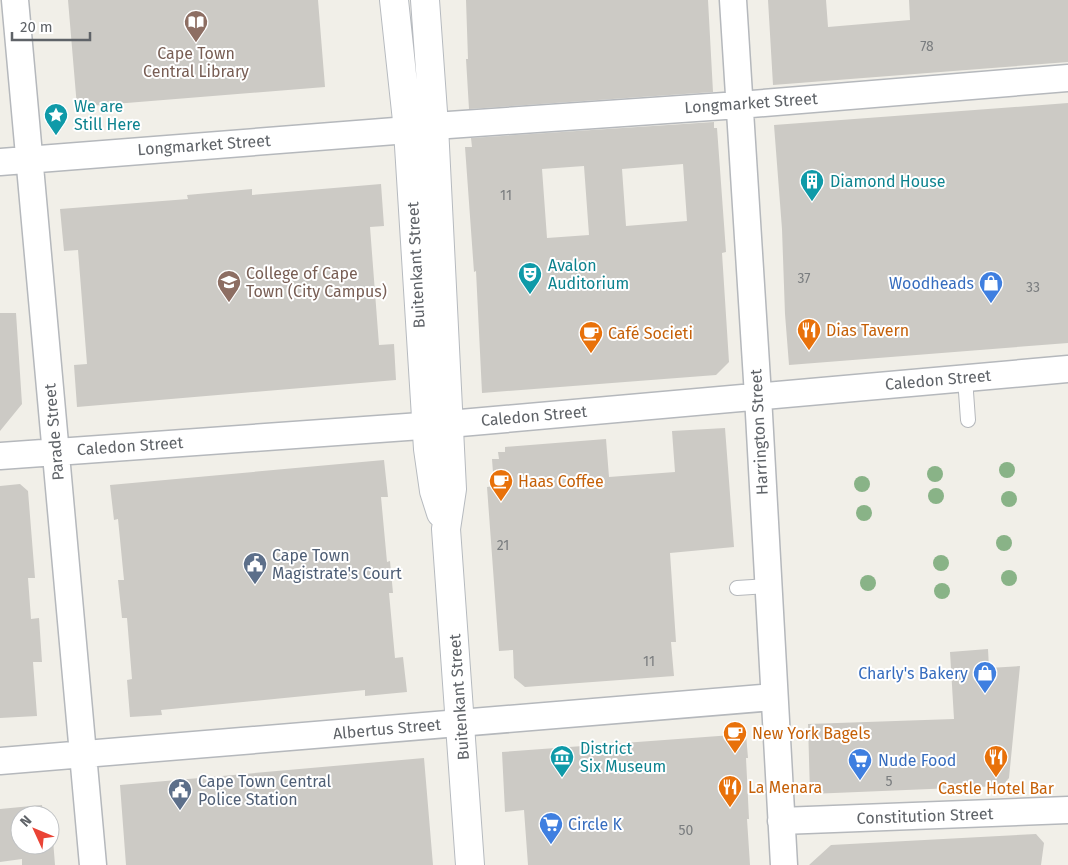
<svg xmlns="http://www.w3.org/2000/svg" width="1068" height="865" viewBox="0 0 1068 865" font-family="'Fira Sans',sans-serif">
	<rect width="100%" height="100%" fill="#f1efe8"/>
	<path fill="#cccac5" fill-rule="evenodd" d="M68 0H318L325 87 77 107Z
		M466 0H708L713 92 469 109 466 59H468Z
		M768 0H826L828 27 910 20 909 0H1068V62L773 85Z
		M1068 103V343L789 365 785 314 782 229 774 125Z
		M714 122V128H717L726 252 722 253 729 362 716 375 482 393 476 271 474 272 465 147H472L471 138ZM683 164 687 221 626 226 622 169ZM584 166 589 235 547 238 542 169Z
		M381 184 384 226 370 227 379 345 394 344 396 380 77 407 74 365 87 364 78 250 64 251 60 209 188 199 187 195 252 189V195Z
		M0 313H16L22 404 0 431Z
		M725 428 734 547 670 553 676 642H671L674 676 525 687 514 678 513 650 499 651 487 487 494 486 492 459H499L498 452H505V447L606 439 609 477 675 472 672 431Z
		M384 460 388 497H381L387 562 390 561 393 593H389L395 658 403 657 407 692 365 696V690L161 710 162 715 130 717 127 680 132 679 127 618H122L118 580H124L118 519 114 520 110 485Z
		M20 484 28 491 35 578H28L31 619 39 618 42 662H33L37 716 0 718V486Z
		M988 649 989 668 1020 666 1009 778 1002 786 810 794 808 724 954 719 950 652Z
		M746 734 748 758H746L749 819H747L750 865H528L524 810 505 812 502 752Z
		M424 758 433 865H126L120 785Z
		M42 805 43 815H20V845H50V827H52L55 865H22V859L0 862V809Z
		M1036 834 1044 843 1041 865H809L831 845Z"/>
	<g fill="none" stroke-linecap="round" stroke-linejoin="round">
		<g stroke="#b5b8bc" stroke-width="16">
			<path id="lane" d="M965 378 968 420
				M737 588 768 586"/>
		</g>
		<g stroke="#b5b8bc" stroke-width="29">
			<path id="street" d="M15 0 93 865
				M733 0 758 396 784 865
				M434 126 739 105 1068 78
				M0 162 408 130
				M0 456 449 424 1068 369
				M0 761 774 697
				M781 821 1068 810"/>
		</g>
		<g stroke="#b6babf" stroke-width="30">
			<path id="secondary" d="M394 0 408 130 428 449 434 491 441 513
				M425 0 434 126 452 489 446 529 470 865"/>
		</g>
		<use href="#lane" stroke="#fff" stroke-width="14"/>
		<use href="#street" stroke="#fff" stroke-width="26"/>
		<use href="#secondary" stroke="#fff" stroke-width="28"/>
	</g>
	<g fill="#89b387">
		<circle cx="1007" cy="470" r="8"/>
		<circle cx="935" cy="474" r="8"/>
		<circle cx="862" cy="484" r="8"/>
		<circle cx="936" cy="496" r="8"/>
		<circle cx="1009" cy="499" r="8"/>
		<circle cx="864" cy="513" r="8"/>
		<circle cx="1004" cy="543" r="8"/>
		<circle cx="941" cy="563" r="8"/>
		<circle cx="1009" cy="578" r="8"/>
		<circle cx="868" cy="583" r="8"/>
		<circle cx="942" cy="591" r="8"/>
	</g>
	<defs>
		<g id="library-pin" transform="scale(1.25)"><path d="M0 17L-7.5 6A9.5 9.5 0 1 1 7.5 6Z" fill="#8d6e63" stroke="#fff"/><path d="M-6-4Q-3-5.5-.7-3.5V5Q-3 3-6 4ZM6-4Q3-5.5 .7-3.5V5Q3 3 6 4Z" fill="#fff"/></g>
		<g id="sight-pin" transform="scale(1.25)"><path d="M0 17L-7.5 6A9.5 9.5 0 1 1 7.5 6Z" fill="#0f9aa8" stroke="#fff"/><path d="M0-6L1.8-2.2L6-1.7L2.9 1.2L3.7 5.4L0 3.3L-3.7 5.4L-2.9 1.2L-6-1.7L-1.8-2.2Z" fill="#fff"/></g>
		<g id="building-pin" transform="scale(1.25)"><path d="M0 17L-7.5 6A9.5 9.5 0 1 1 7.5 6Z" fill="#0f9aa8" stroke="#fff"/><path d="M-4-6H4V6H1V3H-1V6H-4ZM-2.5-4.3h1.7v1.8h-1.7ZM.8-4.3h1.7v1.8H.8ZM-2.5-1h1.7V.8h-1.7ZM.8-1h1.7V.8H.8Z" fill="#fff"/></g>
		<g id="theatre-pin" transform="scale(1.25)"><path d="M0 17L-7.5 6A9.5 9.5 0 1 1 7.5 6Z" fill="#0f9aa8" stroke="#fff"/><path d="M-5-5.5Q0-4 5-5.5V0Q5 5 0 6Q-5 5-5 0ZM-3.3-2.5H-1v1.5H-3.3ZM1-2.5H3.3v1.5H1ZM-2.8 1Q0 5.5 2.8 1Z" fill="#fff"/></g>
		<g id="university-pin" transform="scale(1.25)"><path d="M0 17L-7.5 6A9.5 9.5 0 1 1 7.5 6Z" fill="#8d6e63" stroke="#fff"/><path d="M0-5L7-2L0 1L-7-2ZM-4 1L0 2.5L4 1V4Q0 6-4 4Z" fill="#fff"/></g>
		<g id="shop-pin" transform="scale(1.25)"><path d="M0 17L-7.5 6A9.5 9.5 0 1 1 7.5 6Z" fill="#3f7fe0" stroke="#fff"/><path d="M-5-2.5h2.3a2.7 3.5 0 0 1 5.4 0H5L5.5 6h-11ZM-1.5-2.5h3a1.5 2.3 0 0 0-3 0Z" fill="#fff"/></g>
		<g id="restaurant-pin" transform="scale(1.25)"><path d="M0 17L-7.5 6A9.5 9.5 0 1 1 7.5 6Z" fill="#e8710a" stroke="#fff"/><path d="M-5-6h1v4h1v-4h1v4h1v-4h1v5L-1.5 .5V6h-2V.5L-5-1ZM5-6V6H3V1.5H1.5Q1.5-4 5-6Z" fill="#fff"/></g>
		<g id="cafe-pin" transform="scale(1.25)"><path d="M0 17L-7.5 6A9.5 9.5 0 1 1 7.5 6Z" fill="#e8710a" stroke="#fff"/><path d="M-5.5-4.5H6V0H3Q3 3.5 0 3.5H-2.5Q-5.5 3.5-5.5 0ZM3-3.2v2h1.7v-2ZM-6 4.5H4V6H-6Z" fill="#fff"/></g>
		<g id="civic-pin" transform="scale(1.25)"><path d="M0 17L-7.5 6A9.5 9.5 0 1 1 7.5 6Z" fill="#5c6f8a" stroke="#fff"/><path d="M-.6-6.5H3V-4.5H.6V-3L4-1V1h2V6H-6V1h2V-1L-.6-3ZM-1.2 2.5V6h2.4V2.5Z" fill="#fff"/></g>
		<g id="museum-pin" transform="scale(1.25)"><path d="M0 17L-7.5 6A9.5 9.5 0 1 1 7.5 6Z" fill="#0f9aa8" stroke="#fff"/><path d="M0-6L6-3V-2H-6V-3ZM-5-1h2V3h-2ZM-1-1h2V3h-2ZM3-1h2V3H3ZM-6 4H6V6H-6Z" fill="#fff"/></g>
		<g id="supermarket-pin" transform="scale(1.25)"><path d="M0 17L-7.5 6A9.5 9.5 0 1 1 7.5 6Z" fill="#3f7fe0" stroke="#fff"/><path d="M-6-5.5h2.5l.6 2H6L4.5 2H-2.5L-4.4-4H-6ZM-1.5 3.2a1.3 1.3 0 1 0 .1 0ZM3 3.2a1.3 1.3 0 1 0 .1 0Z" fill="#fff"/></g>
	</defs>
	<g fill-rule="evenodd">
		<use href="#library-pin" x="196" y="22"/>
		<use href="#sight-pin" x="56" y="115"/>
		<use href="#building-pin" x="812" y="181"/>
		<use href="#theatre-pin" x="530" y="274"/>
		<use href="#university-pin" x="229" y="282"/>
		<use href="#shop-pin" x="991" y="283"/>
		<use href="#restaurant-pin" x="809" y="330"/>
		<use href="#cafe-pin" x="591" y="333"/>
		<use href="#cafe-pin" x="501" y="481"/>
		<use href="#civic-pin" x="255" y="564"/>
		<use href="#shop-pin" x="985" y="673"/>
		<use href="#cafe-pin" x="735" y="733"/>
		<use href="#museum-pin" x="562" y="757"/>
		<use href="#restaurant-pin" x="996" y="757"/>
		<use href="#supermarket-pin" x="860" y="760"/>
		<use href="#restaurant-pin" x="730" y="787"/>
		<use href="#civic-pin" x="180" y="790"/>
		<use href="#supermarket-pin" x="551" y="824"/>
	</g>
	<g text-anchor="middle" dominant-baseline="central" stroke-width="4" stroke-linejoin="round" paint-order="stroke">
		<g font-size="14" fill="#7a7d7f">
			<text x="927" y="46">78</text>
			<text x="506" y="195">11</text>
			<text x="804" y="278">37</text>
			<text x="1033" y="287">33</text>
			<text x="503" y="545">21</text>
			<text x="649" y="661">11</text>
			<text x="889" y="781">5</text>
			<text x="686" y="830">50</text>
		</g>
		<g font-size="16" fill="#785e54" stroke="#fff">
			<text x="196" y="53">Cape Town<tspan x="196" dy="18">Central Library</tspan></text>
			<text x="246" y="273" text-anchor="start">College of Cape<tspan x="246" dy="18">Town (City Campus)</tspan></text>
		</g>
		<g font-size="16" fill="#5f6368" stroke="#fff">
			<text transform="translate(751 103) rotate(-4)">Longmarket Street</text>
			<text transform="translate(204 145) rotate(-4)">Longmarket Street</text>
			<text transform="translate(416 265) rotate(-93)">Buitenkant Street</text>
			<text transform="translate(938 380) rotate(-5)">Caledon Street</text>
			<text transform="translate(534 416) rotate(-5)">Caledon Street</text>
			<text transform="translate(54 432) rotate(-95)">Parade Street</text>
			<text transform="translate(759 432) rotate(-93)">Harrington Street</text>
			<text transform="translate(130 446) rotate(-4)">Caledon Street</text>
			<text transform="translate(459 697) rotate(-94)">Buitenkant Street</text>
			<text transform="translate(387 729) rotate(-5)">Albertus Street</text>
			<text transform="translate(925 816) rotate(-2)">Constitution Street</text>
		</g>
		<g font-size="16" fill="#0d838f" stroke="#fff" text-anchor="start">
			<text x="74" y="106">We are<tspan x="74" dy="18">Still Here</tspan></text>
			<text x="830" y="181">Diamond House</text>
			<text x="548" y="265">Avalon<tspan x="548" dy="18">Auditorium</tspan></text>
			<text x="580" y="748">District<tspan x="580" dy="18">Six Museum</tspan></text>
		</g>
		<g font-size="16" fill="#366cbe" stroke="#fff" text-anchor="end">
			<text x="974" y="283">Woodheads</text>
			<text x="968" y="673">Charly's Bakery</text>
			<text x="878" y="760" text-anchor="start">Nude Food</text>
			<text x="568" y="824" text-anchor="start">Circle K</text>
		</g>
		<g font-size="16" fill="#c56008" stroke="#fff" text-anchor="start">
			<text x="826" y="330">Dias Tavern</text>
			<text x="608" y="333">Café Societi</text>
			<text x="518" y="481">Haas Coffee</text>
			<text x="752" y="733">New York Bagels</text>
			<text x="748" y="787">La Menara</text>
			<text x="996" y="788" text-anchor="middle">Castle Hotel Bar</text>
		</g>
		<g font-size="16" fill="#4e5e75" stroke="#fff" text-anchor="start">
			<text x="272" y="555">Cape Town<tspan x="272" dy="18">Magistrate's Court</tspan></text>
			<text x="198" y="781">Cape Town Central<tspan x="198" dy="18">Police Station</tspan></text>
		</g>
	</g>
	<g transform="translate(35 830) rotate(314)"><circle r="24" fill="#ffffff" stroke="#bfc1c3"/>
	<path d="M0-4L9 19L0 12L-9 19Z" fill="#ea4335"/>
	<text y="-8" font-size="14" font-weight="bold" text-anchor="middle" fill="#5f6368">N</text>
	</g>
	<path d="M12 32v8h78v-8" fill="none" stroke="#5f6368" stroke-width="2.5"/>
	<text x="20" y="32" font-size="15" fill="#5f6368" stroke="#ffffff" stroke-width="4" paint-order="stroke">20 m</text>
</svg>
